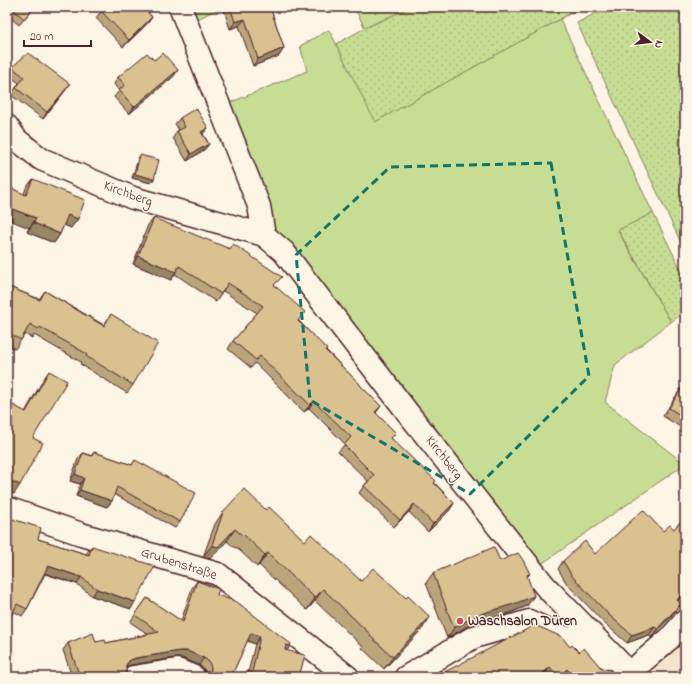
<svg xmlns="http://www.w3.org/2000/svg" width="692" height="684" viewBox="0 0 692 684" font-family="'Indie Flower',sans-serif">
	<defs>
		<pattern id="garden-dots" width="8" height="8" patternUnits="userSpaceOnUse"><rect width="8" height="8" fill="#c6dd93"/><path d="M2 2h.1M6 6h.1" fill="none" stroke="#acbd7f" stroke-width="1.8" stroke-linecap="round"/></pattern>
	</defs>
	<rect width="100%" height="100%" fill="#fcf5e5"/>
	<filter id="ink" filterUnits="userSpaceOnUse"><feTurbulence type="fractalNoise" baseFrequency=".025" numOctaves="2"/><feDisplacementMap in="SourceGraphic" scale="8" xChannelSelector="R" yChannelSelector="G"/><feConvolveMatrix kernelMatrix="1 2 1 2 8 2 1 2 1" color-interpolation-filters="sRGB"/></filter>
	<g filter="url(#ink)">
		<path fill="#f2e5cc" d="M685 639V677H656L650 670Z"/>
		<path fill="#c6dd93" stroke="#887e5f" d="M188 7H221L194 21Z
			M354 7H411L365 28Z
			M560 19 653 213 618 231 671 322 615 365 605 402 685 464 540 565 270 232 227 104 307 71 300 46 329 30 376 121Z"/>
		<path fill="url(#garden-dots)" stroke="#887e5f" d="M411 7H582L375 122 336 44 365 28Z
			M607 7H685V251L577 23Z
			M653 213 685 278V311L671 322 618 230Z"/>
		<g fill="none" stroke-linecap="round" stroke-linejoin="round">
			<g stroke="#4a1f2b" stroke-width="25">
				<path id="minor" d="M180 7 259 206 264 235 284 252 408 413 545 586 619 662 630 677
					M7 126 16 139 41 159 133 198 264 235
					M7 508 81 534 218 574 348 677
					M628 674 669 639 685 621
					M133 677 177 670 194 677
					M406 677 474 637 519 624 529 621 609 658"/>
			</g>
			<use href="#minor" stroke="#fcf5e5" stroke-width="22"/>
		</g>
		<path fill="#bba67c" stroke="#4a1f2b" d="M7 7H35L19 25 7 15Z
			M101 7H143L152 17 147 24 123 47 96 18 103 9Z
			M226 7H270L284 48 279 56 253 66 239 26 230 29 224 10Z
			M154 60 178 70 173 77 129 114 114 97 119 91 114 84 118 77Z
			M12 67 70 84 43 119 11 95 19 83 7 74Z
			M180 118 203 134 209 144 204 150 187 161 173 138 177 131 179 130 175 124Z
			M140 155 154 179 151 183 132 178 138 159Z
			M33 179 71 228 64 225 60 234 54 243 27 232 29 228 24 194 26 188Z
			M154 218 275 286 299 321 326 350 360 385 381 406 376 413 392 439 454 503 449 511 428 532 409 512 394 527 359 493 364 486 368 481 338 452 345 444 309 408 304 412 255 363 251 368 228 349 233 341 257 313 223 291 216 302 175 274 171 280 133 264 148 225Z
			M7 286 39 299 45 291 104 325 111 314 133 385 127 393 80 364 81 362 34 335 32 338 25 334 15 349 7 344Z
			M49 371 33 438 14 494 7 491V402L25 412 43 380Z
			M685 382V430L663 416Z
			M94 452 132 465 135 460 180 522 175 528 114 494 112 501 107 507 76 496 80 484 70 481 78 459 83 453 91 456Z
			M266 510 305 541 361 581 406 598 430 617 422 629 384 669 362 648 363 647 315 601 307 610 259 565 257 567 236 547 235 548 227 541 210 559 203 557 215 524 223 512Z
			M685 517V593L678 601 675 612 651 638 649 635 627 643 604 623 567 584 558 569 563 561 595 554 663 531 674 529Z
			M12 519 38 539 86 554 92 546 131 609 92 596 77 584 45 574 27 609 22 616 13 611 7 624V528Z
			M433 573 530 574 527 577V606L507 614 470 625 447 638 426 583Z
			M197 581 217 595 287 651 299 677H247L255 644 247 641 231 677H206V675L204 669 199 665 182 658H175L131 665 126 667V672L128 677H72L63 650 68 643 96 642 106 643 148 634 130 622 147 598 181 621 192 588Z
			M570 647 579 652 609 677H435Z"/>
		<path fill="#988765" stroke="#4a1f2b" d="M152 17 147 24 123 47 129 40Z
			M245 19 239 26 230 29 235 22Z
			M284 48 279 56 253 66 258 59Z
			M178 70 173 77 129 114 134 107Z
			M70 84 65 91 43 119 47 112Z
			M208 128 203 134 201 132Z
			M209 144 204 150 187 161 191 154Z
			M135 174 154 179 151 183 132 178Z
			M7 207 36 218 29 228 7 219Z
			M68 215 78 219 71 228 62 224Z
			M34 223 60 234 54 243 27 232Z
			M138 256 176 272 171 280 133 264Z
			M314 401 309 408 304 412 310 405Z
			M75 474 84 478 80 484 70 481Z
			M7 479 20 485 14 494 7 491Z
			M80 490 112 501 107 507 76 496Z
			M454 503 449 511 428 532 433 524Z
			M414 504 409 512 394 527 400 520Z
			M235 529 227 541 210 559 203 557 212 545Z
			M268 553 259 565 257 567 265 555Z
			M48 566 81 577 77 584 44 573Z
			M97 589 135 602 131 609 92 596Z
			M323 589 315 601 307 610 315 598Z
			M685 591V593L671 608 677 600Z
			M534 596 527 606 507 614 470 625 447 638 454 628 477 615Z
			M681 604 675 612 651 638 657 629Z
			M430 617 422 629 384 669 393 657Z
			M655 627 649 635 627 643 632 635Z
			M251 633 260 636 255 644 246 640Z
			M286 645 290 646 285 654 281 652Z
			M180 651H187L204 658 199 665 182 658H175L131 665 125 667 122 672 130 660 136 658Z
			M550 667 543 677H539Z
			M567 669 562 677H558H559Z
			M229 673 232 675 231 677H226Z"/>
		<path fill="#d9c190" stroke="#4a1f2b" d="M11 7H34L24 19Z
			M104 7H143L152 17 129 40 101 11Z
			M230 7H270L284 48 258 59 245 19 235 22Z
			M28 53 70 84 47 112 16 88 24 77 12 67Z
			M147 53 154 60 163 53 178 70 134 107 119 90 125 85 118 77Z
			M196 108 208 128 201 132 209 144 191 154 177 131 185 127 180 118Z
			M140 155 159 160 154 179 135 174Z
			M33 179 85 200 78 219 68 215 60 234 34 223 36 218 7 207V186L26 195Z
			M154 218 230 249 233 244 282 277 274 285 305 312 298 321 327 349 325 350 360 384V385L381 406 375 412 396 433 391 438 436 481 434 483 454 503 433 524 414 504 400 520 364 486 374 475 344 445 351 437 314 401 310 405 260 356 256 360 233 341 263 306 228 283 221 294 179 266 176 272 138 256Z
			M7 286 40 300 45 291 104 326 111 314 158 343 133 385 86 356 87 354 40 327 38 329 30 324 21 340 7 332Z
			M49 371 67 381 33 438 43 443 20 485 7 479V402L26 412Z
			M685 383V418L669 408Z
			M94 452 132 465 135 460 196 493 180 522 117 487 112 501 80 490 84 478 75 474 83 453 92 456Z
			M244 489 266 510 269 507 305 541 311 534 361 581 373 568 406 598 408 596 430 617 393 657 370 636 371 635 323 589 315 598 268 553 265 555 244 535 243 536 235 529 218 547 212 545 223 512Z
			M643 510 663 531 670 525 674 529 685 517V591L677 600 681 604 657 629 655 627 632 635 609 615 572 576 563 561 585 541 595 554Z
			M12 519 41 528 38 539 89 555 92 546 155 566 135 602 97 589 81 577 48 566 27 609 17 604 7 624V535Z
			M494 547 500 561 518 553 523 560 530 574 527 575 534 596 514 604 477 615 454 628 433 573Z
			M197 581 219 589 217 595 237 602 291 644 290 646 286 645 285 650 305 655 299 677H251L260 636 251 633 232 675 229 673 227 677H209L210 675 211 668 209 662 204 658 187 651H180L136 658 130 660 126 665V672L128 677H80L68 643 93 633 96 642 105 640 106 643 159 632 135 615 147 598 183 622Z
			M535 625 562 637 570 647 572 645 579 652 584 648 609 677H574L567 669 559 677 550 667 539 677H435Z
			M180 676 183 677H173Z"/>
	</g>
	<path fill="none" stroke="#0f766e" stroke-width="3" stroke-dasharray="8 5" stroke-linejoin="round" d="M551 163 589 376 470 494 310 400 296 255 390 167Z"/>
	<circle fill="#d1495b" stroke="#fcf5e5" stroke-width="1.5" cx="460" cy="621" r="4"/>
	<g text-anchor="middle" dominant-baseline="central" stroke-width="3" stroke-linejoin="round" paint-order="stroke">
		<g font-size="14" fill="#4a1f2b" stroke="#fcf5e5">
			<text transform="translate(128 194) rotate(20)">Kirchberg</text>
			<text transform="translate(444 458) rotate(52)">Kirchberg</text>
			<text transform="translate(179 564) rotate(18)">Grubenstraße</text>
		</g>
		<g font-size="14" font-weight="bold" fill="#4a1f2b" stroke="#fcf5e5" text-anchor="start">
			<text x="468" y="621">Waschsalon Düren</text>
		</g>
	</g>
	<rect width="692" height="684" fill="none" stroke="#fcf5e5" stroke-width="24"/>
	<rect x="12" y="12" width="668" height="660" fill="none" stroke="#4a1f2b" stroke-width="1.5" filter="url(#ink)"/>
	<g transform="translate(650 42) rotate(105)" stroke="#fcf5e5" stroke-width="3" paint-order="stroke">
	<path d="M0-3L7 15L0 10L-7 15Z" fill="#4a1f2b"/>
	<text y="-6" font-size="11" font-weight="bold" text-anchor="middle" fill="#4a1f2b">N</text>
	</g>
	<path d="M24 40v6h67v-6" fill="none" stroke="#4a1f2b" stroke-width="2"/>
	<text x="30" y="40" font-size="12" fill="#4a1f2b" stroke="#fcf5e5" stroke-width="3" paint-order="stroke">20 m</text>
</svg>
